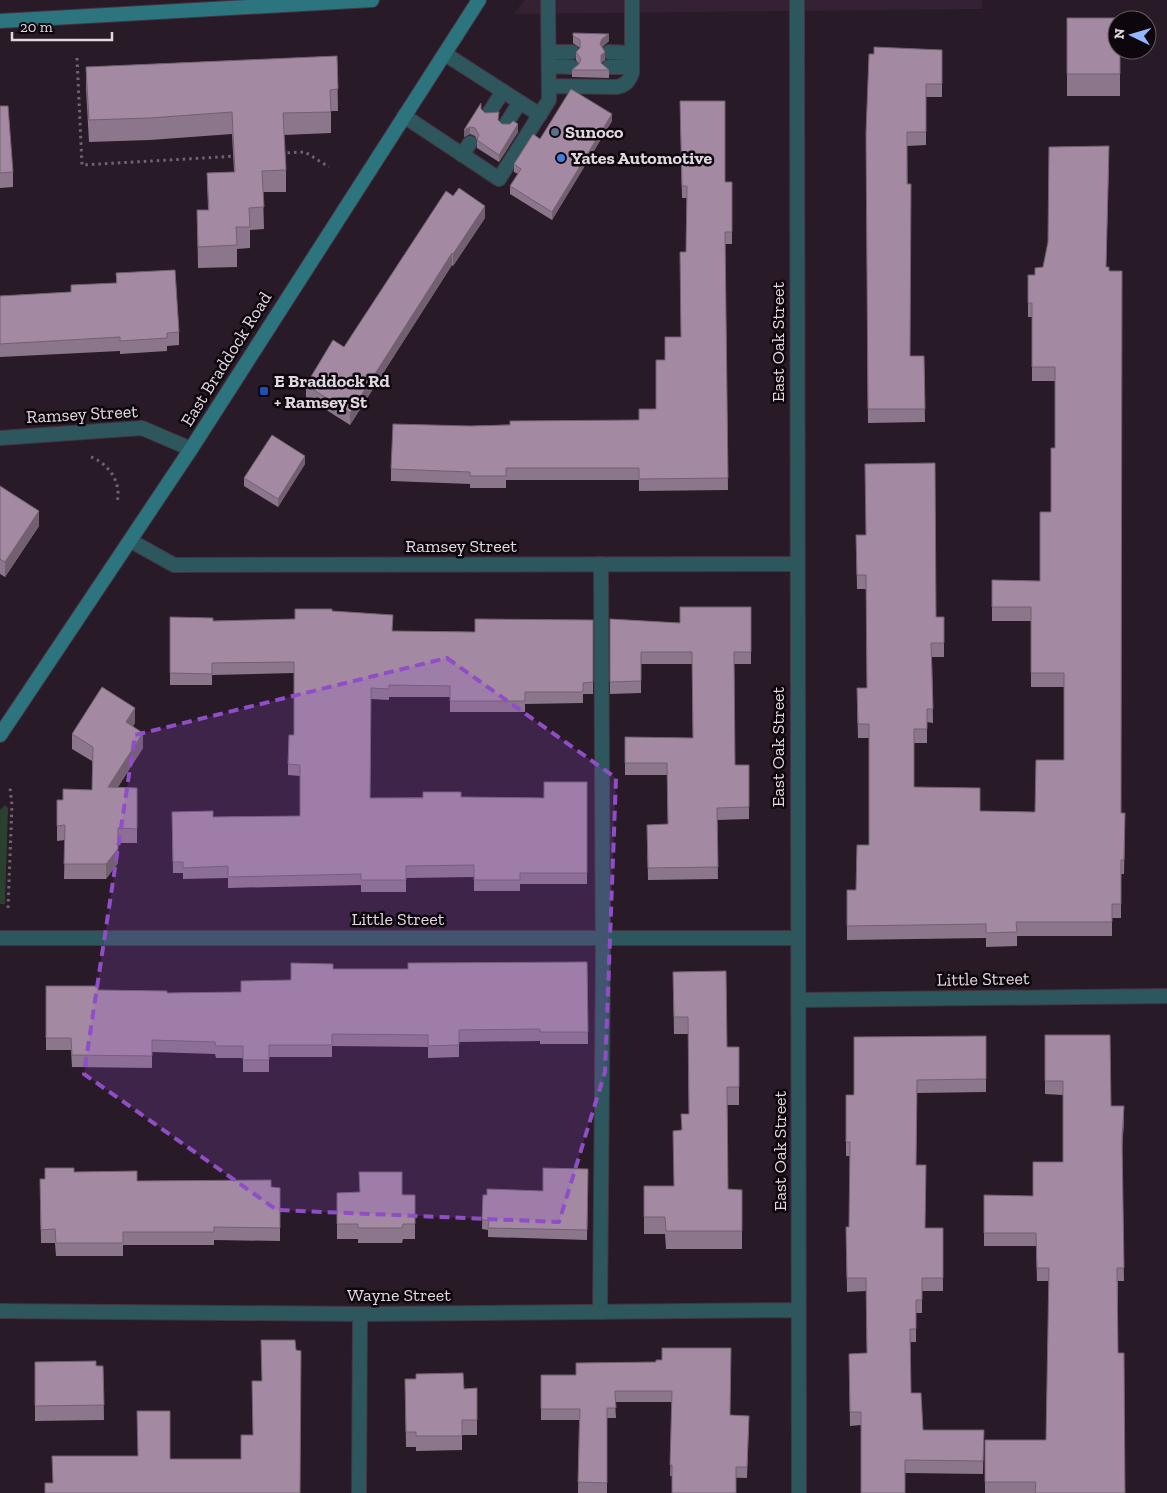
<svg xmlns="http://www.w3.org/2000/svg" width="1167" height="1493" viewBox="0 0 1167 1493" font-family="'Zilla Slab',serif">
	<rect width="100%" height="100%" fill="#291a28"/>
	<path fill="#342134" d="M524 0H982V9L514 14Z"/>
	<path fill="#29412e" d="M5 805 8 808 5 904H0V810Z"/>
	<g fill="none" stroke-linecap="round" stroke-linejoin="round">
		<g stroke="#433442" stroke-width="16">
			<path id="service" d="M549 52H572
				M609 52 632 53
				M445 54 540 115
				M549 66 572 67
				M609 67H632
				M549 86 617 87C626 85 629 81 632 73V0
				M489 113 503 91
				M404 116 499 179 549 100 548 0
				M506 124 520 102
				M462 155 470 143
				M600 1312 603 963 601 564"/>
		</g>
		<g stroke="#433442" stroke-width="16">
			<path id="minor" d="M797 0 799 1493
				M0 438 142 428 191 449
				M131 541 174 565 797 564
				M0 938H796
				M799 1000 1167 996
				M0 1311 360 1314 798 1310
				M359 1493 360 1314"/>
		</g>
		<g stroke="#433442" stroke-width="16">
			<path id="secondary" d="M0 21 372 0
				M0 735 191 449 479 0"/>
		</g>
		<path stroke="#716470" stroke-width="3" stroke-dasharray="2.5 4" stroke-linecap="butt" d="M77 58 82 165 237 156
			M281 153 305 152 329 167
			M91 457C109 464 122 483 117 502
			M8 908 12 805 10 788"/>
		<use href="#service" stroke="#2d575c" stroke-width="14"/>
		<use href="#minor" stroke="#2d575c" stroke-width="14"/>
		<use href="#secondary" stroke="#2c757f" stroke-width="14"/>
	</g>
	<path fill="#8c768b" d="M1067 18 1120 50V96H1067Z
		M573 33 609 41 602 47 605 60 601 63 609 70V78L572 77V70L579 64 576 60V52L580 48 573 43Z
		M942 50V97H926V145L907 146 910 356H924L925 422 868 423 866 133Z
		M337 56 338 111H331V133L284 135 286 170V192H263L264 229 250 230V248L237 249V267L198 268 197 210H208L207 173 234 172 232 134 150 140 89 142 86 89V67Z
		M680 101 725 182H732V244H725L728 490 639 491V480H506V488H470V484L391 481V469L470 426 639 420 656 409 665 360 681 337 686 252 687 198H682Z
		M0 106 13 172V187L0 188Z
		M481 109 485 113 499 121 502 124 518 132 499 162 477 148V140L475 136 470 134 464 137Z
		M612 121 552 220 510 194V186L518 174 514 172V164L540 139Z
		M1109 160 1106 267 1121 813H1125L1124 874H1121V918H1112V936H1017V946L986 947V938L847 940V890H856L869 845V738H858L857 702 867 688 866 589H857L856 535 936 617H944V657H932L933 723 927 722V743H914V787L980 811 1035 812 1064 760V687H1031V621H992V580L1040 581 1051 512 1055 448V381H1032V317H1028V275H1035L1043 267Z
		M485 218 453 266 452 265 350 425 306 397V385L344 347Z
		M116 273 179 332V345L167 346V351L120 354V351L0 357V296L71 292V285L116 283Z
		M305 464 278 507 244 486V478Z
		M0 486 39 526 5 577 0 574Z
		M751 607V664H734L735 765H749V819L717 820 718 879 648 880 647 825 668 824 667 775H625V737L693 738 692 664H641V693L610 694V619L680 623Z
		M332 611 393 631 475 632 593 620V694H583V703L525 704V712H450V697H389V700L371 699 370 798 461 797 544 798 587 782V884H520V891H474V877L406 878V892H361V885L228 888V878L183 879V873H173L172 812 213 817 300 816V776L288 775V764L294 735V673L212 675V685H170V617L213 621 295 619Z
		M135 723 133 726 143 748 118 787 137 788V843H118V863L106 879H64L65 840 57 841V800H63L92 790V761L72 749V734Z
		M587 962 588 1044H540V1041L459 1042V1057L428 1058V1047L332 1046V1057H269V1072H243V1058H216L215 1054 152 1052V1068L72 1067 71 1050H46V986L98 990 167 993 241 992 333 969H408Z
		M673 972 727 1047 739 1087V1105H727L728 1189 742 1190V1249H666L665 1234H644V1186H674L681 1130 689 1114 688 1034H674Z
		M1045 1035 1124 1120 1122 1149 1124 1281H1118V1353L1125 1493H985V1440H1046L1049 1281H1037L1036 1246H984V1195L1033 1196 1063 1162V1095L1045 1094Z
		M986 1036V1092L917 1093 916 1165 925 1228H943V1291H922V1313H916V1342H910L911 1393 923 1430H984L983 1474 905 1473 861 1425 850 1426 849 1354 867 1353 866 1291 847 1292 846 1227H849L850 1156H846V1095H854Z
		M588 1169 587 1240 488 1237V1230L482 1229 483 1195 543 1191Z
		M74 1172 137 1181 280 1188V1241L214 1240V1245H123V1256H56L55 1243H41L40 1179H45Z
		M337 1193 415 1195V1239H403L402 1243H358V1239H337Z
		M35 1362 103 1366 104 1420 35 1421Z
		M656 1362 730 1415 749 1416 747 1478 670 1476 672 1402H615L616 1418H607V1493H578L579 1420H541V1375H576Z
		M405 1379 464 1389 477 1388V1435H462V1450L416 1451V1447H406Z"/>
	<path fill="#726071" d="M609 34V41L602 47 600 44 602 39Z
		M605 52V60L601 63V55Z
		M612 114V121L552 220V212Z
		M518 124V132L499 162V155Z
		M470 127V134L464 137V130Z
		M485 206V218L453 266V254Z
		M452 253V265L350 425V413Z
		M305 456V464L278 507V499Z
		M39 511V526L5 577V562Z
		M135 708V723L126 737V722Z
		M143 733V748L108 802V787Z
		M118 849V863L106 879V864Z
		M1124 1106V1120L1122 1152V1139Z"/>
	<path fill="#a389a2" stroke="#726071" d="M1067 18H1120V20H1117V50H1120V74H1067Z
		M573 33 609 34 602 39 600 44 605 52 601 55V63L609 70H572L579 64 581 59 576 52 580 48V40L573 36Z
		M874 47 942 50V84H926V132H907V184H911L910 356H924L925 409H868L866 133 869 54H874Z
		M337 56 338 89 330 90 331 112 283 113 286 170 262 171 264 207 249 208 250 227H236L237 245 198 247 197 210H209L207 173 235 172 232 112 150 118 89 120 86 67Z
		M571 89 612 114 552 212 510 186 521 169 514 164 533 134 540 139Z
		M680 101H725V182H732V232H725L728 478 639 479V468H506V476H470V472L391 469 393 424 470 426 510 425V421L639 420V409H656V360H665V337H681L680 252H686L687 186H682Z
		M481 103V109L485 113 499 112 498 120 502 124H510L513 121 518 124 499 155 477 140 479 135 475 128 470 127 464 130Z
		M0 106H8L13 172 0 173Z
		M1109 146 1106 267H1109V271H1122L1121 813H1125L1124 860H1121V904H1112V922H1016L1017 932 986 933V924L847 926V890H856L857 845H869V724H858L857 688H867L866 575H857L856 535H866L865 464 935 463 936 617H944V643H931L933 709H927V729H914V787L980 788V811L1035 812 1036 760H1064V673H1031V607H992V580L1040 581V512H1051V448H1055V367H1032V303H1028V275H1035V268L1043 267 1048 242 1049 147Z
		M459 188 485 206 453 254 452 253 350 413 306 385 333 340 344 347 446 191 453 196Z
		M175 270 179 332 167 333V338L120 341V337L0 344V296L71 292V285L117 283 116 273Z
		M272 435 305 456 278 499 244 478Z
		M0 486 39 511 5 562 0 559Z
		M680 607H751V652H734L735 765H749V807L717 808 718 867 648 868 647 825 668 824 667 763H625V737L693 738 692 652H641V681L610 682V619L680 623Z
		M295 609H332V611L393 615 392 631 475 632V619L593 620V682L583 683V692H525V701H450V686L389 685V689L371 688 370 798H423V792H461V797L544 798V782H587V873H520V880H474V865L406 866V880H361V874L228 877V866L183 868V862H173L172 812 213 811V817L300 816V765L288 764 289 735H294V662L212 663V674L170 673V617L213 618V621L295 619Z
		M102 687 135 708 126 722 143 733 108 787 137 788V829L118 828V849L106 864H64L65 825 57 826V800H63V789L92 790 93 747 72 734Z
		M587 962 588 1032H540V1029L459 1030V1045L428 1046V1035L332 1034V1045H269V1060H243V1046H216L215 1042 152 1040V1056L72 1055 71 1038H46V986H98V990L167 991V993L241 992V981L291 980V963L333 964V969H408V963Z
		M726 971 727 1047H739V1087H727L728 1189 742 1190V1231H666L665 1217H644V1186H674L673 1131 682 1130 681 1114H689L688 1017H674L673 972Z
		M1045 1035H1110L1111 1106H1124L1122 1139 1124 1268H1117L1118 1353H1124L1125 1493H1035L1036 1482H985V1440H1046L1049 1268H1037L1036 1233H984V1195L1033 1196V1162H1063V1081H1045Z
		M986 1036V1079L917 1080 916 1165H926L925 1228H943V1278H922V1300H916V1329H910L911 1393H921L923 1430H984L983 1461 905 1460V1493H861V1412H850L849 1354 867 1353 866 1278H847L846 1227H849L850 1142H846V1095H854V1037Z
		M45 1168H74V1172L137 1171V1181L271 1180V1187L280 1188V1228L214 1227V1232H123V1243H56L55 1229 41 1230 40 1179H45Z
		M543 1168 588 1169 587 1230 488 1228 489 1220H482L483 1195H487V1189L543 1191Z
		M359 1172H402V1195H415V1224H403L402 1228H358V1224H337V1193L360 1192Z
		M261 1340H295L296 1350 301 1351 300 1493H45V1483H53L52 1456H138L137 1411H170V1459H241V1435H253L252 1381H262Z
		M662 1348H731L730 1415 749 1416 747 1467H736V1493H672V1465H670L672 1391H615L616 1408H607V1483L578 1482 580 1409H541V1375H576V1363L656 1362V1360H662Z
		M96 1361V1366H103L104 1405 35 1406V1362Z
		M463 1373 464 1389 477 1388V1420H462V1436H416V1432H406L405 1379H416V1374Z"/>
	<path fill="#8f4ec6" fill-opacity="0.2" stroke="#8f4ec6" stroke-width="4" stroke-dasharray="10 6" stroke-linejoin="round" d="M447 658 616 778 605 1072 559 1222 277 1210 84 1074 135 735Z"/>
	<circle fill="#5c6f8a" stroke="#0d070d" stroke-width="2" cx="555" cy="132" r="5"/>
	<circle fill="#3f7fe0" stroke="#0d070d" stroke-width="2" cx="561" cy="158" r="5"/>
	<rect fill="#1a4fb4" stroke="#0d070d" stroke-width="2" x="259" y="386" width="10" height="10" rx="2.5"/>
	<g text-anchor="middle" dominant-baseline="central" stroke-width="5" stroke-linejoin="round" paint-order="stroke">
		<g font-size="18" font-weight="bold" fill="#e1d7e0" stroke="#0d070d" text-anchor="start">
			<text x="565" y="132">Sunoco</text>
			<text x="571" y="158">Yates Automotive</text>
			<text x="274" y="381">E Braddock Rd<tspan x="274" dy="21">+ Ramsey St</tspan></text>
		</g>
		<g font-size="18" fill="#e1d7e0" stroke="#0d070d">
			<text transform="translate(778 342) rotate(-90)">East Oak Street</text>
			<text transform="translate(226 359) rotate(-58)">East Braddock Road</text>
			<text transform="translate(82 414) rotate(-3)">Ramsey Street</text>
			<text x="461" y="546">Ramsey Street</text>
			<text transform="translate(778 747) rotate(-90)">East Oak Street</text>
			<text x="398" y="919">Little Street</text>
			<text transform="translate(983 979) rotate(-1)">Little Street</text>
			<text transform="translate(780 1151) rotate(-90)">East Oak Street</text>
			<text x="399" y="1295">Wayne Street</text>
		</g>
	</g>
	<g transform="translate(1132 35) rotate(275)"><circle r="24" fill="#0d070d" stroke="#625a61"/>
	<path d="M0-4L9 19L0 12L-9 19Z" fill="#95b7fd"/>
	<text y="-8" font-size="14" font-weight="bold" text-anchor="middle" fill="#e1d7e0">N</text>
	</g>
	<path d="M12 32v8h100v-8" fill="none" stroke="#e1d7e0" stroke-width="2.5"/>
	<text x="20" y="32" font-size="15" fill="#e1d7e0" stroke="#0d070d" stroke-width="4" paint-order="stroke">20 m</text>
</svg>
